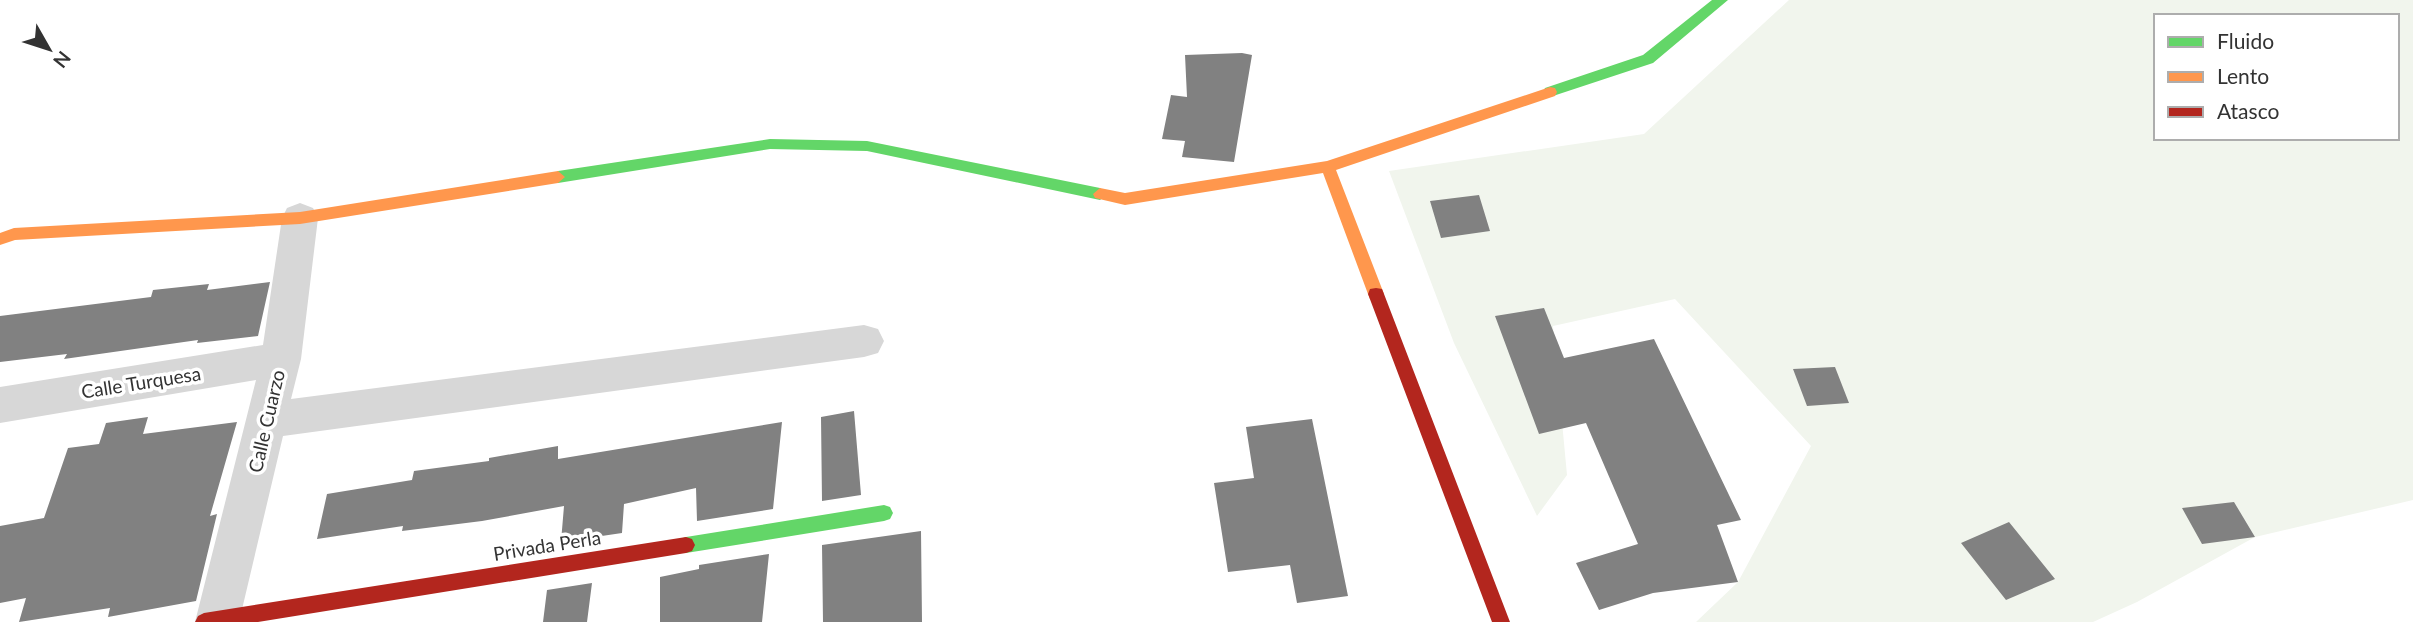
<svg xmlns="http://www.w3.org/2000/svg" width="2413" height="622" viewBox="0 0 2413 622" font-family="Lato,sans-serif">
	<rect width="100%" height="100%" fill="#fff"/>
	<path fill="#f1f5ed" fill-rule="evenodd" d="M1789 0H2413V500L2255 537 2137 602 2093 622H1696L1738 582 1811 446 1675 299 1553 326 1567 475 1537 516 1454 343 1389 171 1644 134ZM2156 16H2397V138H2156Z"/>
	<path fill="#818181" d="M1242 53 1252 55 1234 162 1182 157 1185 141 1162 139 1171 95 1187 97 1185 55Z
		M1479 195 1490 231 1441 238 1430 201Z
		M270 282 258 336 197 343 198 340 64 359 67 354 0 362V316L151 297 153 290 209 284 207 290Z
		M1544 308 1564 358 1654 339 1741 520 1717 525 1738 582 1653 593 1599 610 1576 563 1638 544 1586 423 1539 434 1495 316Z
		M1835 367 1849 403 1807 406 1793 369Z
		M854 411 861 495 822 501 821 417Z
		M148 417 143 434 237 422 210 516 217 514 196 601 108 617 110 608 19 622 26 598 0 603V526L44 518 68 448 99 444 106 423Z
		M1312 419 1348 596 1297 603 1290 565 1228 572 1214 483 1254 478 1246 427Z
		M782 422 773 509 697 521 696 488 624 504 622 533 561 542 564 506 482 521 402 531 403 526 317 539 327 494 412 480 414 471 489 461V458L558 446V459Z
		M2234 502 2255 537 2202 544 2182 508Z
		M2009 522 2055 579 2006 600 1961 543Z
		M921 531 922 622H823L822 545Z
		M769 554 762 622H660V577L699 569V565Z
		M592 583 587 622H543L547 590Z"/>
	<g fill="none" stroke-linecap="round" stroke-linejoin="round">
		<path fill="#d7d7d7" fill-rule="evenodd" d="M300 203 313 208 318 218 301 359 291 399 864 325 878 329 884 341 878 353 864 357 283 436 239 622H195L256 380 0 423V387L263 345 282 218 287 208Z"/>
		<path fill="#63d668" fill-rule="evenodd" d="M1712 0H1728L1653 63 1550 97 1543 92 1545 88 1643 55Z
			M770 139 867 141 1100 188 1107 194 1100 200 867 151 770 149 558 183 551 177 558 171Z
			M884 505 890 507 893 513 890 519 884 521 686 553 680 551 677 545 680 539 686 537Z"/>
		<path fill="#ff974d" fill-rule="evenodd" d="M1550 87 1555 88 1557 92 1555 96 1336 170 1384 294 1382 299H1370L1368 294 1323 173 1125 205 1095 198 1093 194 1100 188 1125 193 1327 161Z
			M558 171 565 177 558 183 300 224 15 240 0 245V233L14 228 300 212Z"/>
		<path fill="#b3261e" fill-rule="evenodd" d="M1376 288 1382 289 1384 294 1510 622H1492L1368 294 1370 289Z
			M686 537 692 539 695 545 692 551 686 553 258 622H195L198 616 204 613Z"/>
	</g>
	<g text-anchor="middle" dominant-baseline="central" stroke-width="7" stroke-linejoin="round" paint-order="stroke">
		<g font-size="19" fill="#333" stroke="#fff">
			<text transform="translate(141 382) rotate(-9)">Calle Turquesa</text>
			<text transform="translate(266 421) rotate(-77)">Calle Cuarzo</text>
			<text transform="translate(547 545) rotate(-9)">Privada Perla</text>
		</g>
	</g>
	<rect x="2154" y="14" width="245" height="126" fill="#ffffff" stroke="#adadad" stroke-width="2"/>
	<rect x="2168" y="37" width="35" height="10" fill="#63d668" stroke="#adadad" stroke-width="2"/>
	<text x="2217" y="49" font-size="21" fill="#333333">Fluido</text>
	<rect x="2168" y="72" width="35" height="10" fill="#ff974d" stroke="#adadad" stroke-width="2"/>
	<text x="2217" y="84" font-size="21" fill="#333333">Lento</text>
	<rect x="2168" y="107" width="35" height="10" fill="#b3261e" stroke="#adadad" stroke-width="2"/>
	<text x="2217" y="119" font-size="21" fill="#333333">Atasco</text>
	<g transform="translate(49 49) rotate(129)" stroke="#ffffff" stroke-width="5" paint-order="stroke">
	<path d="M0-5L12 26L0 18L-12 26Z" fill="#333333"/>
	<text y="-10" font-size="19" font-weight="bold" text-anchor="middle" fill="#333333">N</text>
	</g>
</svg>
